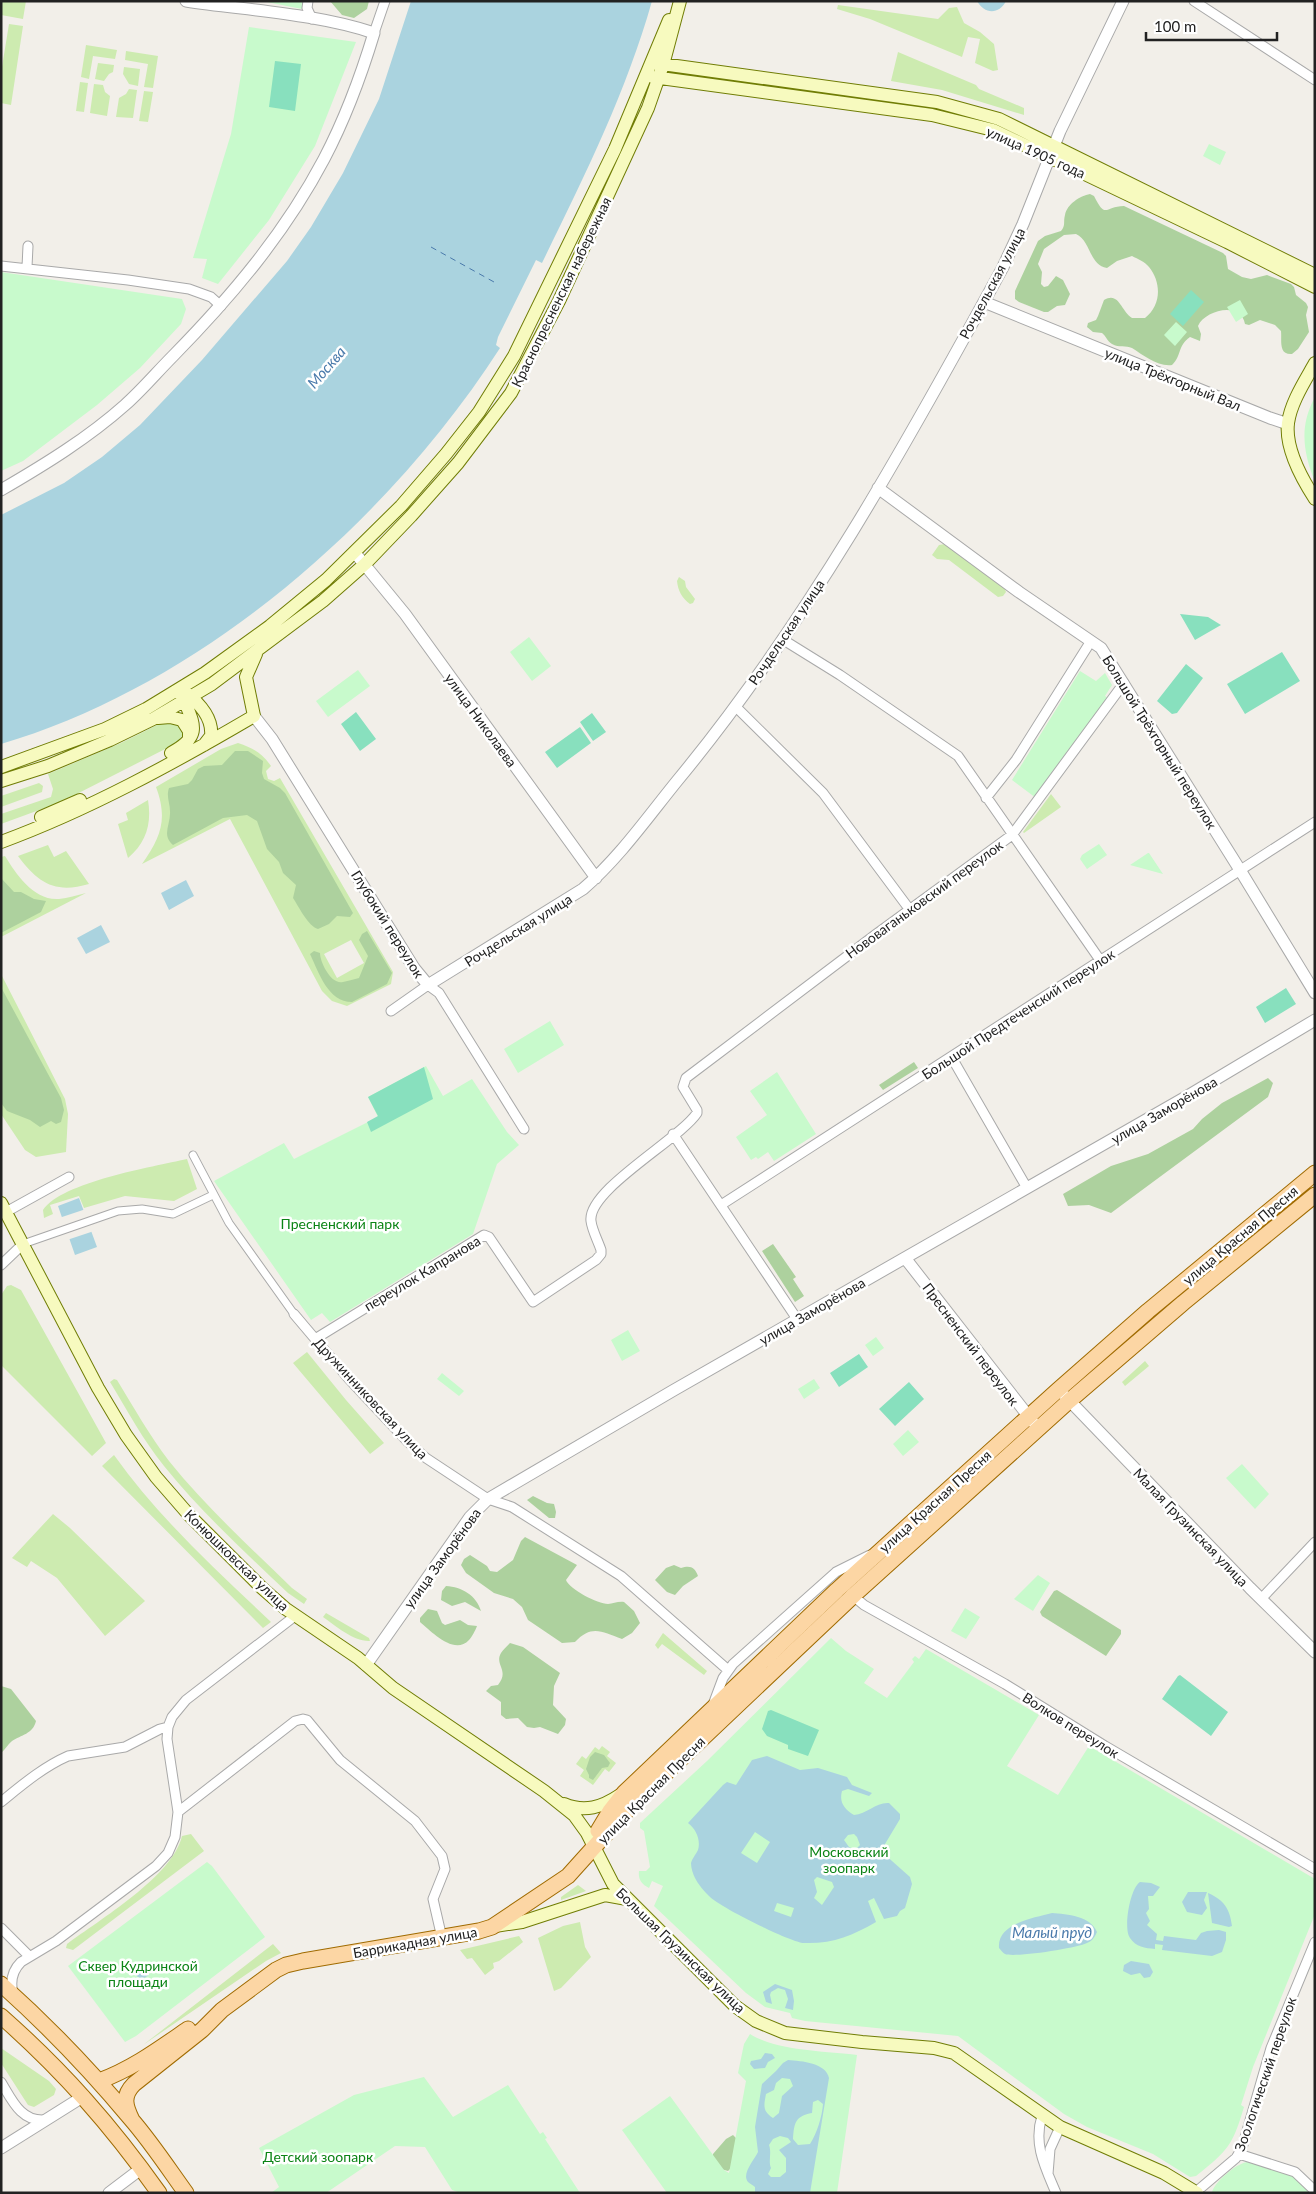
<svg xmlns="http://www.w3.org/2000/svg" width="1316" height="2194" viewBox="0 0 1316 2194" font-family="Lato,sans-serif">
	<rect width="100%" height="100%" fill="#f2efe9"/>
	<path fill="#cdebb0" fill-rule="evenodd" d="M1 1H26L23 19 1 15Z
		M838 5 938 19 949 8 957 7 964 23 980 32 994 44 998 70 993 71 975 63 980 39 968 37 962 57 870 19 837 9Z
		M9 24 23 26 11 105 1 103V73Z
		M86 45 117 50 115 59 93 56 89 79 81 77Z
		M126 51 158 56 153 88 144 87 148 64 125 60Z
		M898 52 976 85 979 89 1024 108V115L942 90 891 81Z
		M98 63 114 65 113 72 109 74 104 81 95 79Z
		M124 67 140 69 138 86 129 84 123 74Z
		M80 82 88 83 84 112 76 111Z
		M94 84 103 85 105 92 110 96 107 116 90 113Z
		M129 89 137 90 133 118 116 117 119 98 126 94Z
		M144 91 153 92 148 122 139 121Z
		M945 544 1004 587 1006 592 1003 596 998 597 949 560 937 559 932 555 939 545Z
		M679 577 685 581 686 587 695 599 693 603 690 604C682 598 678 591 677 581Z
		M174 719 184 733 177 743 61 802 1 824V814L51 797 53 789 48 774 121 743 165 721Z
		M238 743C253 748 262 753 271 766L266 771 268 779 274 781 280 778 393 972 391 984 347 1006 332 1001 322 991 230 819 142 864C161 837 168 819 156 787L221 749ZM351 940 364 963 337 978 324 954Z
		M39 783 43 786 42 792 1 807V796Z
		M1051 794 1061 807 1024 833 1023 832Z
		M148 800C152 824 146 843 128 858L118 824 128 820 126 813Z
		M48 845 54 857 66 851 89 884C55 894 38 883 18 856Z
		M5 856C16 874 34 901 59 899 68 898 77 895 86 893L1 937V857Z
		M1 974 65 1099 68 1114 66 1152 36 1157 25 1150 1 1114Z
		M187 1159 197 1189 174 1201 125 1196 84 1208 79 1196 50 1205 53 1214 44 1218 43 1210C62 1182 152 1167 187 1159Z
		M11 1285 21 1290 106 1443 92 1456 1 1365V1295L7 1286Z
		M307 1352 346 1400 384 1443 370 1454 293 1363Z
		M1145 1361 1149 1366 1125 1386 1122 1382Z
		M114 1379 117 1380C134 1408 150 1436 169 1461 206 1507 250 1547 292 1588L307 1599 304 1604 288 1593C245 1552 201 1512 164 1466 143 1440 127 1410 110 1382Z
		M114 1455C158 1517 215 1569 271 1622L263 1628 102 1466Z
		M53 1514 70 1528 145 1601 105 1636 57 1578 31 1561 27 1567 12 1558Z
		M326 1613 369 1638 370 1641C354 1642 336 1626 323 1617Z
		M663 1633 707 1671 704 1675 662 1644 658 1649 655 1645Z
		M602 1746 610 1752 607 1756 616 1763 609 1772 605 1769 593 1785 580 1776 584 1770 576 1764 582 1756 586 1759 595 1747 599 1750Z
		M191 1834 204 1851 73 1950 66 1948 67 1944C99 1920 173 1876 182 1836Z
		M578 1885 586 1891 561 1900V1897Z
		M580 1922 585 1947 591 1957 561 1988 554 1991 538 1938 563 1926Z
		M519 1936 523 1942 499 1961 493 1963 494 1968 485 1975 472 1958 467 1959 460 1950Z
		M273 1944 281 1953 266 1961 143 2045Z
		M1 2048 49 2081 56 2089 54 2095 34 2107 28 2105 1 2063Z"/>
	<path fill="#add19e" d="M330 1H369L367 9 354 18 342 15Z
		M1090 194 1094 196C1106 220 1105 206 1124 206L1223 253 1226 256 1228 269 1242 277 1251 279 1267 275 1291 284 1294 287 1296 295 1306 303 1308 307 1306 315 1309 332 1298 349 1292 354C1278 355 1282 340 1281 331L1275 325 1260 320 1249 325 1245 324C1241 301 1205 310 1198 326L1201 334 1200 341 1190 337C1177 346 1182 356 1172 365 1158 367 1143 355 1132 348 1126 345 1119 348 1112 344 1107 341 1106 336 1102 333L1093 332 1087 327 1088 323 1096 320 1098 316 1104 300C1119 291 1121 311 1132 318H1145C1161 306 1162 283 1149 267 1145 262 1138 259 1132 256L1117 261 1107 268C1089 265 1091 241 1076 234L1064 235 1044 249 1038 264 1042 272 1041 284 1044 287 1048 286 1056 276 1063 280 1070 294 1065 305 1057 306 1048 312H1044L1019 302 1015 299V291L1038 241 1045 236 1061 231C1066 225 1063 222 1065 215 1067 204 1080 196 1090 194Z
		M235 751H248L263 761 262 773 264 779 280 788 285 793 353 913 350 917 337 916 329 924 318 929C308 926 299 907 293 898L296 885 283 873 279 862 267 849 257 821 247 815 223 818 173 845C161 835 171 824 170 811 170 803 166 797 169 788L188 784 192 780 198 769 204 766 222 765Z
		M1 878 14 892H21L34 899 46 901 41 912 1 933Z
		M367 931 392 973 387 984 352 1002C328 1002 319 973 310 954L314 951 320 953C320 962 331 985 343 982 349 981 354 979 359 978L368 956 359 940 362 934Z
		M1 987 61 1098 64 1110 61 1122 56 1124 51 1121 40 1127 30 1120 7 1111 1 1103Z
		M914 1062 918 1068 883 1090 879 1085Z
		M1268 1078 1273 1083 1268 1097 1111 1213 1089 1205 1068 1206 1063 1194 1111 1166 1148 1154 1193 1129 1202 1119 1222 1103Z
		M773 1244 796 1277 793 1279 804 1296 795 1302 762 1251Z
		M533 1496 547 1503 554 1504 556 1512 555 1518H549L527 1500Z
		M525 1537 577 1565 566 1580C569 1589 598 1604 608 1604 613 1604 618 1601 624 1602L634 1611 640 1623 632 1633 622 1639C602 1632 592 1624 575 1642L562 1643 528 1620 522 1607 513 1599 494 1593 466 1573 461 1565 464 1559 470 1555 487 1566 490 1571 497 1572 513 1560 521 1541Z
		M674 1565 681 1568C690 1565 695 1567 698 1576L683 1586 675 1595 667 1592 655 1580 666 1568Z
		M446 1586C462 1587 476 1595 481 1611L465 1602 452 1606 441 1600 442 1591Z
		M1057 1590 1121 1630V1634L1106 1656 1042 1616 1040 1612 1054 1591Z
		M428 1609 437 1611 442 1623 445 1625 460 1620 468 1625 477 1626C475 1631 472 1637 469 1640 454 1656 431 1631 420 1622V1618Z
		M510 1643 523 1647 560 1673 554 1686 553 1705 566 1719 565 1725 558 1734 540 1727 534 1728 527 1727 518 1718 506 1719 501 1715V1702L486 1691 491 1686 498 1685C510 1670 494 1665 501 1653 503 1650 507 1646 510 1643Z
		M1 1686 11 1689 36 1721C33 1734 21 1735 12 1741 8 1744 5 1750 1 1753Z
		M595 1752 604 1755 610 1763 608 1767 602 1768 593 1780 589 1778V1775L586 1769 590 1757Z
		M733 2135 738 2140 733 2166 728 2171 721 2169 713 2161V2154L726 2139Z"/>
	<path fill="#c8facc" d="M262 1H303L302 9Z
		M249 27 356 42 315 146 269 220 218 284 202 278 207 259 193 258 231 134Z
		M1209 144 1226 152 1220 165 1203 156Z
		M1 272 182 299 186 309 181 324 140 368 97 405 23 461 1 471Z
		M1240 300 1248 314 1236 322 1227 307Z
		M1176 322 1187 332 1175 346 1164 335Z
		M1315 397V482C1303 452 1299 426 1315 397Z
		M529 637 551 666 532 681 510 652Z
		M358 670 370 686 328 717 316 701Z
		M1080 671 1096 681 1105 673 1112 685 1105 696 1108 698 1036 798 1012 780Z
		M1099 844 1107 855 1087 869 1080 859 1082 855Z
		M1148 853H1149L1163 874 1130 865Z
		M550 1021 564 1045 518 1073 504 1049Z
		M426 1066 443 1096 472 1079 507 1132 519 1145 497 1164 473 1234 330 1322 322 1313 311 1320 214 1181 284 1143 294 1159 378 1117 368 1097Z
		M777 1072 816 1134 774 1161 768 1152 758 1159 756 1157 751 1160 736 1137 767 1115 750 1091Z
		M628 1330 640 1351 622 1361 611 1340Z
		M876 1337 884 1348 873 1356 865 1345Z
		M442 1373 464 1391 459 1396 437 1379Z
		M814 1379 820 1388 804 1399 798 1389Z
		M908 1430 919 1442 903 1456 893 1444Z
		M1242 1464 1269 1494 1255 1509 1226 1478Z
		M1038 1575 1050 1583 1033 1611 1014 1599Z
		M965 1608 980 1617 966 1639 951 1631Z
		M831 1638 846 1651 874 1669 864 1683 887 1698 914 1662 912 1659 915 1656 919 1659 926 1649 1039 1715 1007 1766 1058 1795 1089 1746 1315 1879V1914L1253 2067 1241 2105 1244 2107C1232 2147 1228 2150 1196 2176L1190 2177 1153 2154 1087 2127 1064 2114 958 2036 805 2021 792 2018 790 2013 765 2007 746 1993 654 1906 663 1886 652 1881 649 1888C641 1884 638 1879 639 1871H646L650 1867 644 1831 640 1828V1823L707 1761Z
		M207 1862 212 1866 265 1937 136 2036 125 2042 68 1966Z
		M750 2034C777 2051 825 2051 857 2055L837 2193H667L622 2130 670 2096 724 2170 729 2173 746 2081 738 2073 744 2044Z
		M424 2077 453 2117 508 2085 540 2134 543 2132 547 2138 545 2139 580 2193H461L452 2190 425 2147 395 2146 326 2193H271L279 2187 259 2148 354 2095Z
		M1247 2162 1294 2175 1312 2193H1212C1213 2183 1237 2163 1247 2162Z"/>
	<path fill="#88e0be" d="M275 61 301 64 295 111 269 107Z
		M1191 290 1204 302 1183 326 1170 314Z
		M1180 614 1208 617 1221 625 1195 640Z
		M1282 652 1300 681 1245 714 1227 684Z
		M1186 664 1203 678 1177 713 1172 714 1157 701Z
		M356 712 376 739 360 751 341 724Z
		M592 713 606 732 593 741 580 722Z
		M580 727 591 743 557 768 545 752Z
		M1286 988 1296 1004 1265 1023 1256 1007Z
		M424 1067 433 1099 371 1132 367 1122 378 1116 368 1097Z
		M859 1354 868 1367 839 1387 830 1373Z
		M909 1382 924 1399 895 1426 879 1409Z
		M1180 1675 1228 1712 1211 1736 1162 1699 1178 1676Z
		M771 1710 819 1730 808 1756 788 1749V1745L767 1736 762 1729 768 1711Z"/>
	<path fill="#aad3df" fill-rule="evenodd" d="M411 1H652C626 93 584 177 542 263L536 260 498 337 496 345 500 348C388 522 201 685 1 744V515L64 483 102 457 140 425 202 360 287 261 311 227 343 173 379 99Z
		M977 1H1006C999 15 984 14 977 1Z
		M186 880 194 896 169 910 161 893Z
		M101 925 110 942 86 954 77 938Z
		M79 1198 97 1247 75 1255 58 1206Z
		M767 1756 800 1770 818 1768 847 1777 852 1785 872 1793 869 1796 848 1789 842 1791C839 1802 844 1809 854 1815 867 1814 876 1802 889 1803L900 1814V1819L882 1849 883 1853 910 1877 912 1884 905 1908 900 1911 897 1916 884 1919 874 1898 868 1901 876 1922C852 1936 832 1944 804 1943 790 1942 719 1907 709 1896 704 1891 698 1884 695 1878 693 1874 691 1868 691 1863 692 1859 696 1854 698 1850 701 1840 696 1829 688 1823L723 1785 727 1782 736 1785 752 1760ZM755 1832 770 1842 757 1863 741 1853ZM854 1834 857 1837 860 1845 855 1850 849 1847 844 1840 848 1835ZM817 1877 832 1882 834 1887 822 1905 814 1898 817 1892 814 1880ZM777 1903 794 1908 791 1917 774 1911Z
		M1140 1882 1151 1883 1160 1887 1153 1896H1148L1149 1909 1146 1913 1150 1921 1147 1925 1157 1934 1156 1940 1163 1941 1164 1936 1196 1940 1201 1933 1207 1931 1219 1930 1226 1932V1940L1222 1952 1212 1956 1162 1950 1163 1945 1155 1944V1949C1145 1948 1136 1947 1130 1938 1123 1929 1130 1888 1140 1882Z
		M1188 1892H1207L1204 1900 1207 1908 1202 1915 1187 1912 1182 1902Z
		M1208 1893C1224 1900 1230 1909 1232 1926L1229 1927 1212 1923Z
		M1052 1913C1067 1914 1091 1916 1097 1932 1095 1936 1093 1941 1087 1943 1077 1948 1014 1958 1005 1954 1003 1953 1001 1950 999 1948 997 1923 1034 1918 1052 1913Z
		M1131 1961 1149 1964 1153 1972 1150 1977 1144 1978 1140 1973 1131 1975 1123 1971 1124 1965Z
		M134 1970a8 8 0 1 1 16 0a8 8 0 1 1-16 0Z
		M775 1984 792 1990 794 2001 793 2010 785 2008 788 1999 785 1990 778 1988 771 1992 770 1995 772 2004 766 2002 763 1992Z
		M765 2053 772 2054 775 2058 768 2062 765 2068 754 2069 750 2064 751 2061 761 2059Z
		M788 2060C802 2061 826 2063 829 2078L810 2193H755V2187C753 2185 750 2184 748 2182 741 2174 755 2159 758 2152L755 2127 762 2084 776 2071 783 2063ZM782 2078 790 2079 793 2086 782 2096 779 2113 773 2118C762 2111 764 2105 766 2094L774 2090 776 2083ZM818 2100 823 2104C822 2117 817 2133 810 2144L798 2145 793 2139C794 2122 796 2116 812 2113L813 2102ZM780 2136 788 2138 791 2142 779 2150 786 2158V2172L780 2177H771L768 2174 771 2168C768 2161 772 2153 769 2145L773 2139Z"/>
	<path fill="#f2efe9" d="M86 1209 94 1231 67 1240 59 1218Z"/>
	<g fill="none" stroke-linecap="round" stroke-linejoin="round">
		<path stroke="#4a7aab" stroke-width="1" stroke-dasharray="6 5" stroke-linecap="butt" d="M431 247 494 282"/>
		<g stroke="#a9a9a9" stroke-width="9">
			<path id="pedestrian" d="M193 1155 229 1223 294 1314
				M23 1244 118 1211 142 1209 173 1214 213 1195"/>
		</g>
		<g stroke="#a9a9a9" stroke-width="11">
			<path id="minor" d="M308 1 307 8 312 19
				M1194 1 1315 80
				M374 33 385 1
				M1 266 128 280 189 289 211 297 221 306
				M27 267 28 246
				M782 639 840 675 958 756 1100 960
				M735 706 823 793 910 910
				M986 798 1016 760 1091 641
				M391 1011 428 985 439 993 524 1129
				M952 1058 1027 1188
				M673 1134 797 1319
				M721 1205 1315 822
				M6 1212 69 1177
				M1 1265 23 1244
				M294 1314 349 1379 408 1442 426 1458 488 1499 512 1507 621 1576 728 1670
				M315 1339 484 1235 489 1237 533 1302 596 1260 601 1254V1250C598 1241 592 1230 591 1221 587 1190 680 1139 697 1113V1110L683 1087 686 1078 875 935 1012 835 1124 683
				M855 1591 858 1600 864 1605 1005 1684 1105 1746 1315 1869
				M1261 1599 1315 1542
				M714 1702 723 1678 733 1664 836 1572 870 1555
				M1 1802C22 1785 43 1767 68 1756L125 1747 160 1729 168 1727
				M178 1812 295 1721 303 1719 307 1720 340 1760 415 1821 442 1856 445 1869 433 1899 442 1938
				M1 1928 29 1956
				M13 1993C10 1981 12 1971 21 1962L56 1941 156 1866 168 1853 175 1837 178 1812 167 1739 168 1727 172 1717 186 1700 295 1616
				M1 2082C12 2100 21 2122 45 2120
				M1042 2116C1033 2144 1045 2167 1056 2193
				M1239 2154 1295 2172 1315 2191
				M1048 2174 1050 2149 1060 2127
				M1196 2192 1236 2158 1242 2148 1271 2048 1315 1942"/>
		</g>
		<g stroke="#a9a9a9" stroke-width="13">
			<path id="tertiary" d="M984 302 1270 418 1288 424
				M878 488 1019 592 1101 648 1240 870 1315 993
				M1 490C44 465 88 438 125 405 142 390 157 372 173 356 231 297 285 233 324 159 345 119 361 76 374 33 319 14 245 10 186 1
				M355 553 405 614 596 878
				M254 716 272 739 414 968 428 985 583 889C619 858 647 818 677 781 806 625 906 445 1003 267L1023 224 1060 131 1123 1
				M905 1258 1033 1422
				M1065 1396 1250 1588 1315 1652
				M366 1665 470 1517 488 1499 674 1390 1186 1097 1315 1020
				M1 2148 84 2096
				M109 2193 142 2168"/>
		</g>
		<g stroke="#707d05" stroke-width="14">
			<path id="secondary" d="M655 63 937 102 999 119 1315 275
				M653 77 932 115 993 130 1227 242 1315 287
				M1315 363C1305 381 1291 402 1288 423 1285 448 1302 479 1315 499
				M185 692C198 702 213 718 211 736L204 745
				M254 716 246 677 256 654
				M158 718 170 717 182 720 189 731V737
				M171 753C205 735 192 722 182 694
				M1 767 105 729 146 709 205 673 270 626 326 580 401 506 446 454 479 412 514 356 615 149 669 20
				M1 781 48 766 110 740 153 719 212 684 323 601 365 564 411 516 458 463 511 393 559 301 648 108 663 65 680 1
				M41 817 80 800
				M1 842C88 810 174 763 254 716
				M1 1203 98 1388 126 1435 156 1477 189 1515 262 1588 286 1609 358 1658 393 1688 544 1791 574 1815 587 1833 613 1884 735 2006 756 2021 785 2033 862 2042 934 2048 954 2053 1060 2127 1164 2173 1197 2193
				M564 1804C585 1813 602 1807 620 1795
				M495 1926 522 1922 605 1895 627 1899"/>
		</g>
		<g stroke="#a06b00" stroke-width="17">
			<path id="primary" d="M598 1831 610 1811 624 1793 837 1590 1058 1390 1148 1311 1315 1173
				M1 1984C48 2026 91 2071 131 2119 151 2142 168 2168 186 2193
				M1 2016C63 2071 111 2125 159 2193
				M99 2081C132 2069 159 2049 188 2029
				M132 2120C125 2106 122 2096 134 2084L202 2030 222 2010 276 1970 286 1965 303 1961 479 1931 492 1927 568 1876 631 1806 855 1594 1069 1401 1183 1303 1315 1195"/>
		</g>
		<use href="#pedestrian" stroke="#fff" stroke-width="7"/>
		<use href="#minor" stroke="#fff" stroke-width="9"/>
		<use href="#tertiary" stroke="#fff" stroke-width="11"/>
		<use href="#secondary" stroke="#f7fabf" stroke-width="12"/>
		<use href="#primary" stroke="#fcd6a4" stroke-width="15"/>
	</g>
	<g text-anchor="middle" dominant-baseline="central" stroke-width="5" stroke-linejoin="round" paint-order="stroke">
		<g font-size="14" fill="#222" stroke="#fff">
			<text transform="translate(1036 152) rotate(24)">улица 1905 года</text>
			<text transform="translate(992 283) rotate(-62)">Рочдельская улица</text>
			<text transform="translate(561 292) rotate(-64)">Краснопресненская набережная</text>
			<text transform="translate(1173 379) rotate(22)">улица Трёхгорный Вал</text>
			<text transform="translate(786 632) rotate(-56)">Рочдельская улица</text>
			<text transform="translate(481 720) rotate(54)">улица Николаева</text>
			<text transform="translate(1160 742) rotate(58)">Большой Трёхгорный переулок</text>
			<text transform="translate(924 899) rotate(-36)">Нововаганьковский переулок</text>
			<text transform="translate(388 924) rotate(58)">Глубокий переулок</text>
			<text transform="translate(518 930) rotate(-32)">Рочдельская улица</text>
			<text transform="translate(1018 1014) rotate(-33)">Большой Предтеченский переулок</text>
			<text transform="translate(1164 1110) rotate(-30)">улица Заморёнова</text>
			<text transform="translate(1240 1235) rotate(-40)">улица Красная Пресня</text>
			<text transform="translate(422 1273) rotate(-31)">переулок Капранова</text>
			<text transform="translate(812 1311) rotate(-30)">улица Заморёнова</text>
			<text transform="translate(971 1344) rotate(53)">Пресненский переулок</text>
			<text transform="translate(371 1398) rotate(47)">Дружинниковская улица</text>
			<text transform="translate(935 1501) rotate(-42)">улица Красная Пресня</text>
			<text transform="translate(1191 1527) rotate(46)">Малая Грузинская улица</text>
			<text transform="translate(442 1558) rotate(-54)">улица Заморёнова</text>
			<text transform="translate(237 1560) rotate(44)">Конюшковская улица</text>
			<text transform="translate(1071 1725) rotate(32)">Волков переулок</text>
			<text transform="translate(651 1790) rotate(-45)">улица Красная Пресня</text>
			<text transform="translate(415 1942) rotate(-10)">Баррикадная улица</text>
			<text transform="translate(681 1950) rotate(44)">Большая Грузинская улица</text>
			<text transform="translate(1265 2074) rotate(-71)">Зоологический переулок</text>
		</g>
		<g font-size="14" fill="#0c8416" stroke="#fff">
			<text x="340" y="1223">Пресненский парк</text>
			<text x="849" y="1851">Московский<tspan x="849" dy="16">зоопарк</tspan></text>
			<text x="138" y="1965">Сквер Кудринской<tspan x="138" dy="16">площади</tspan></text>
			<text x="318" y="2156">Детский зоопарк</text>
		</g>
		<g font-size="15" font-style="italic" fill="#4a7aab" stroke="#fff">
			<text transform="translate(326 367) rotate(-49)">Москва</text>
			<text x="1052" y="1932">Малый пруд</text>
		</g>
	</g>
	<rect width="1316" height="2194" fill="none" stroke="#222222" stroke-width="5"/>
	<path d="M1146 32v8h131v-8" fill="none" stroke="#222222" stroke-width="2.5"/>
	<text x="1154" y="32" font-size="15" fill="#222222" stroke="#ffffff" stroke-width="4" paint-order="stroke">100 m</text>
</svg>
